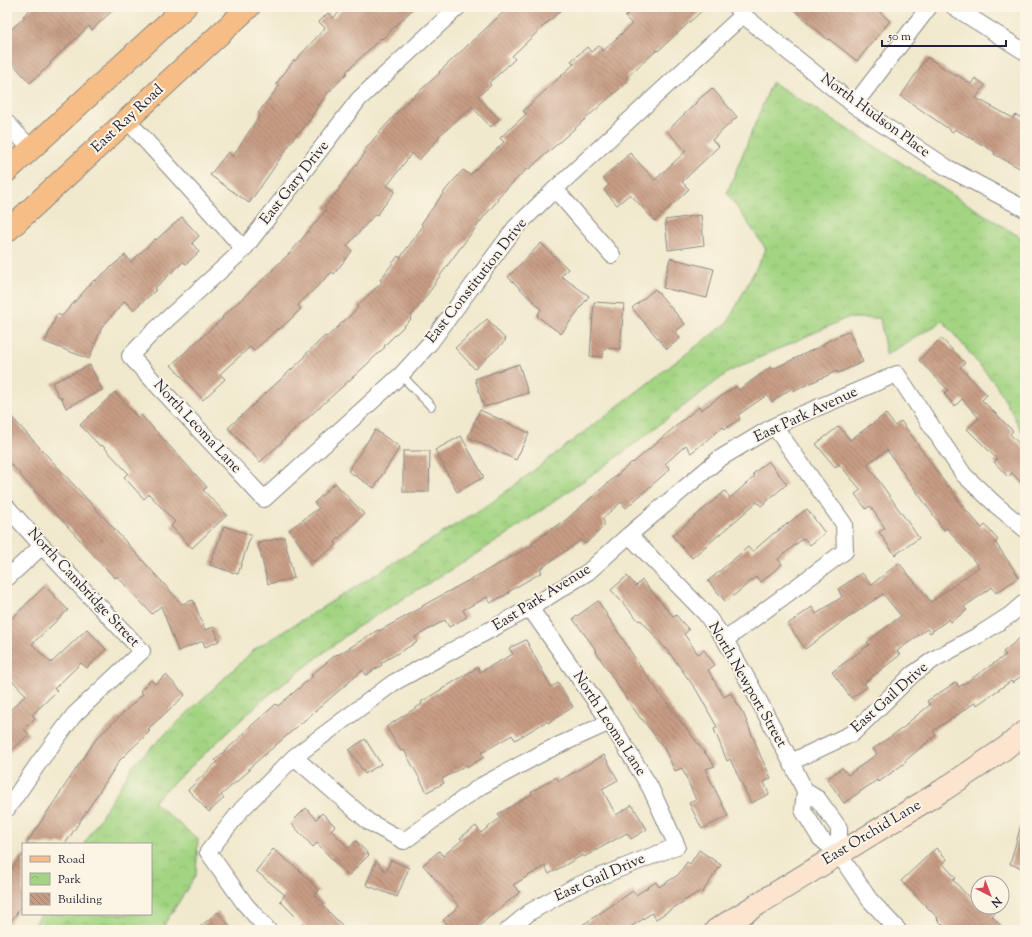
<svg xmlns="http://www.w3.org/2000/svg" width="1032" height="937" viewBox="0 0 1032 937" font-family="'Sorts Mill Goudy',serif">
	<defs>
		<pattern id="park-crowns" width="20" height="18" patternUnits="userSpaceOnUse"><rect width="20" height="18" fill="#a3d482"/><path d="M2 6a3 3 0 1 1 6 0M12 15a3 3 0 1 1 6 0" fill="none" stroke="#8cb671"/></pattern>
		<pattern id="building-back-hatch" width="6" height="6" patternUnits="userSpaceOnUse"><rect width="6" height="6" fill="#c79c84"/><path d="M-1 5l2 2M0 0l6 6M5-1l2 2" fill="none" stroke="#a17f6d"/></pattern>
	</defs>
	<rect width="100%" height="100%" fill="#fcf5e5"/>
	<filter id="ink" filterUnits="userSpaceOnUse"><feTurbulence type="fractalNoise" baseFrequency=".025" numOctaves="2"/><feDisplacementMap in="SourceGraphic" scale="8" xChannelSelector="R" yChannelSelector="G"/><feConvolveMatrix kernelMatrix="1 2 1 2 8 2 1 2 1" color-interpolation-filters="sRGB"/></filter>
	<filter id="wash" filterUnits="userSpaceOnUse"><feTurbulence type="fractalNoise" baseFrequency=".012" numOctaves="4" result="noise"/><feDisplacementMap in="SourceGraphic" scale="16" xChannelSelector="R" yChannelSelector="G"/><feGaussianBlur stdDeviation="0.9" result="paint"/><feColorMatrix in="noise" values="0 0 0 0 0 0 0 0 0 0 0 0 0 0 0 0 0 1.4 0 .05"/><feComposite in="paint" operator="in"/></filter>
	<g filter="url(#wash)">
		<rect width="100%" height="100%" fill="#f0e9cd"/>
		<path fill="url(#park-crowns)" stroke="#627b5e" d="M772 82 1025 240V437L997 386 943 321 886 355 880 318H847L730 371 613 460 502 538 356 628 261 701 153 802 198 839 196 875 164 925 169 930H32L41 914H151V844H84L134 764 255 649 491 503 728 322 766 249 727 193Z"/>
		<g id="blocks">
			<path fill="url(#building-back-hatch)" d="M33 7H116L92 30 89 26 50 63 51 64 30 83 7 57V33L25 17 23 16Z
				M345 7H415L382 39 381 38 346 72 347 73 327 94 311 116 312 117 300 133 298 132 271 172 249 203 210 175 228 152 233 156 260 115 258 113 279 86 276 84 294 60 295 61 325 28 319 22 328 13 333 18Z
				M509 7H564L512 56 515 59 489 83 491 85 478 96 499 119 491 127 472 107 438 137 439 138 419 160 412 153 387 186 395 191 377 215 375 214 347 246 352 251 334 274 332 272 298 305 301 309 279 330 278 328 254 351 250 347 220 374 225 379 203 400 171 365 223 318 222 317 273 270V269L291 252 326 210 324 208 340 188H339L365 153 364 151 377 135 406 103 440 73 439 72Z
				M636 7H706L658 51 657 50 626 78 628 81 529 169 528 168 497 198 498 200 483 218 458 251 434 284H435L410 318 411 319 384 346 385 347 363 368 282 441V442L260 462 228 428 305 357 304 356 325 336 327 337 358 308 356 307 382 282 380 280 398 256 400 258 423 226 421 224 447 188 463 170 470 175 504 142 500 138 526 114 523 111 574 64 571 61 587 47 591 52 599 46 603 51 632 24 625 17Z
				M791 7H874L890 21 857 61 829 39 828 40Z
				M927 57 956 76 957 75 971 84 975 78 985 85 976 98 1013 118 1016 115 1025 120V171L994 154 995 152 955 129 953 132 901 96Z
				M712 88 737 117 712 140 719 146 682 182 689 189 655 221 630 194 617 205 604 190 609 185 603 178 630 153 655 180 686 151 667 131 696 103V102Z
				M701 215 704 245 668 250 665 220Z
				M182 217 199 236 192 243 199 252 186 264 183 262 154 289 156 290 133 310 125 301 102 327 89 359 45 342 57 314 62 316 94 280 95 281 125 255 131 262 155 239 156 240Z
				M541 243 568 269 561 276 589 296 561 334 537 316 541 309 508 277Z
				M670 258 714 269 707 298 663 288Z
				M655 289 685 324 675 332 680 338 667 349 632 308Z
				M594 302 624 304 620 349 604 348 603 357 590 356Z
				M487 319 506 340 475 369 455 348Z
				M849 331 863 362 838 373 837 371 793 391 792 388 772 402 767 395 738 415 740 419 725 429 723 427 691 453 686 445 665 464 670 469 626 508 621 502 602 519 604 521V526L585 544 581 540 540 569 542 572 508 592 509 593 490 603 487 597 463 610 467 617 449 627 445 620 415 637 417 642 381 663 382 665 366 675 363 670 248 769 250 770 221 795 224 798 209 812 188 790 217 762 215 760 245 733 244 732 276 704 278 706 313 676 311 675 337 654 338 655 378 630 379 631 423 607 422 606 533 545 532 543 560 523V525L632 462 633 463 664 436 699 407 701 410 736 386 739 390 771 367 773 369 825 344 824 343Z
				M941 338 965 363 960 367 987 395 982 400 1013 431 1010 434 1025 450V487L1012 473 1008 477 994 462 997 459 967 429 979 418 962 399 955 406 944 394 948 390 919 360Z
				M519 364 528 393 484 407 475 379Z
				M90 365 102 390 66 408 61 397H59L52 383Z
				M115 392 138 418 141 415 207 487 203 490 227 515 192 548 171 526 175 522 149 494 144 499 124 477 128 473 102 445 100 446 80 425Z
				M480 410 529 433 516 460 468 437Z
				M7 412 107 521 182 604 193 600 205 630 214 627 219 641 205 647 203 641 178 651 161 606 152 614 117 576 115 578 20 475H21L7 460Z
				M886 414 895 426 901 421 948 487 949 486 965 509 982 528 985 525 998 540 995 542 1019 577 996 593 992 587 964 607 967 610 951 622 949 619 930 633 927 629 897 651 900 655 864 683 867 687 851 698 832 672 869 645 867 642 901 616 883 594 839 624 805 649 788 624 812 607 816 614 842 597 838 589 862 573 871 585 899 563 931 602 979 567 947 528 944 530 887 450 867 464 919 538 895 555 879 532 885 528 870 506 866 509 855 494 861 490 839 464 835 467 816 444 839 426 850 440Z
				M375 430 400 447 374 488 348 471Z
				M461 436 484 477 457 492 435 450Z
				M403 451H430L429 492H403Z
				M768 461 787 484 761 506 757 502 692 558 672 536 725 491 730 498 755 476 753 474Z
				M335 483 364 514 335 542 337 545 313 562 289 530 319 508 314 503Z
				M807 509 825 533 810 545 804 538 778 559 782 564 761 582 756 577 726 602 708 581 748 547 752 552 774 533H775Z
				M224 526 251 535 238 574 210 565Z
				M284 537 294 578 268 584 258 543Z
				M627 576 636 586 642 580 674 617 676 615 689 630 684 634 698 654 704 650 715 665 708 670 724 697 731 693 744 715 761 757 771 778 764 782 769 794 751 803 730 759 727 761 714 729 717 727 697 691 671 655 641 620 639 621 611 590Z
				M45 586 68 610 32 644 51 663 87 629 106 649 87 668 81 663 54 689 57 691 32 715 35 718 24 729 29 734 7 755V713L26 695 7 675V623Z
				M598 601 640 666 663 698 715 766 706 769 708 773H707L728 816 702 829 689 803 696 800 682 768 675 771 664 748 642 719H641L626 698 596 652 597 651 573 619Z
				M1025 634V673L1012 683 1011 681 977 705 976 702 933 731 936 735 905 761 906 762 879 782 877 780 844 803 827 779 842 768 848 775 877 754 873 749 907 725 906 724 930 705 927 701 956 682 959 687 1006 655 1003 652Z
				M526 640 551 687 558 683 573 707 548 723 547 721 515 740 512 735 481 753 484 757 468 767 466 765 442 779 444 783 427 792 404 750 401 751 386 727 422 704 421 702 478 667 480 672 513 654 509 648Z
				M166 675 185 695 148 729 150 731 120 760 65 844H26L96 739 143 694 140 691 151 680 155 684Z
				M365 739 381 764 365 774 349 750Z
				M604 755 618 780 602 789 616 815 632 805 647 829 631 839 627 833 584 857 583 855 549 874 545 866 513 885 520 892 487 919 476 930H453L443 920 459 906 423 865 439 851 443 856 462 840 460 838 476 826 481 833 500 818 498 814 532 794 531 792 556 777 559 781Z
				M306 808 316 819 322 813 335 826 331 830 349 848 356 841 369 855 348 876 317 843 313 847 291 823Z
				M1021 825H1025V869L1010 864Z
				M936 848 947 859 943 864 956 878 953 880 978 907H1001L992 916 1005 930H948L937 919 938 918 901 881Z
				M273 849 299 870 319 891 315 895 324 904 322 905 347 930H309L280 901 285 895 256 871Z
				M699 850 721 865 702 893 700 891 656 919 652 913 626 930H575L633 891 636 895 656 882 659 887 678 875 687 862 690 864Z
				M23 854V905L7 926V875Z
				M391 860 409 868 397 897 366 885 376 861 386 872Z
				M218 912 233 930H196Z"/>
		</g>
	</g>
	<g filter="url(#ink)">
		<use href="#blocks" fill-opacity="0" stroke="#898684" stroke-width="1"/>
		<g fill="none" stroke-linecap="round" stroke-linejoin="round">
			<g stroke="#898684" stroke-width="10">
				<path id="lane" d="M401 375 431 406"/>
			</g>
			<g stroke="#898684" stroke-width="18">
				<path id="street" d="M458 7 359 99 244 249 152 333 130 356 264 499 401 375 430 343 515 228 555 189 743 15
					M736 7 743 15 854 105 946 167 1025 209
					M954 7 1025 52
					M854 105 929 7
					M127 120 244 249
					M7 123 31 149
					M555 189 612 255
					M7 507 42 546 142 651 74 715 40 761 7 809
					M629 535 705 613 725 640 750 684 791 762 805 791 818 799 839 828V854
					M7 578 42 546
					M725 640 845 551 844 524 774 426
					M294 757 369 822 404 841 481 786 546 751 610 722
					M791 762 853 733 913 674 936 658 979 635 1010 615 1025 602
					M805 791 803 810 820 838 839 854 869 899 898 930
					M268 930 245 904 208 852 242 809 294 757 393 683 530 608 588 572 629 535 719 459 774 426 897 374 964 475 996 505 1025 529
					M508 930 530 912 576 886 677 846 650 787 610 722 530 608"/>
			</g>
			<g stroke="#898684" stroke-width="24">
				<path id="secondary" d="M716 930 943 790 1004 749 1025 732"/>
			</g>
			<g stroke="#898684" stroke-width="24">
				<path id="primary" d="M7 171 185 7
					M7 231 249 7"/>
			</g>
			<use href="#lane" stroke="#fff" stroke-width="8"/>
			<use href="#street" stroke="#fff" stroke-width="16"/>
			<use href="#secondary" stroke="#fbe5cf" stroke-width="22"/>
			<use href="#primary" stroke="#f6be86" stroke-width="22"/>
		</g>
	</g>
	<g text-anchor="middle" dominant-baseline="central" stroke-width="4" stroke-linejoin="round" paint-order="stroke">
		<g font-size="15" fill="#22223b" stroke="#fcf5e5">
			<text transform="translate(875 116) rotate(36)">North Hudson Place</text>
			<text transform="translate(128 119) rotate(-43)">East Ray Road</text>
			<text transform="translate(295 183) rotate(-52)">East Gary Drive</text>
			<text transform="translate(477 281) rotate(-52)">East Constitution Drive</text>
			<text transform="translate(806 415) rotate(-25)">East Park Avenue</text>
			<text transform="translate(197 427) rotate(47)">North Leoma Lane</text>
			<text transform="translate(83 588) rotate(47)">North Cambridge Street</text>
			<text transform="translate(542 598) rotate(-32)">East Park Avenue</text>
			<text transform="translate(747 685) rotate(60)">North Newport Street</text>
			<text transform="translate(890 698) rotate(-42)">East Gail Drive</text>
			<text transform="translate(609 724) rotate(57)">North Leoma Lane</text>
			<text transform="translate(872 833) rotate(-31)">East Orchid Lane</text>
			<text transform="translate(600 878) rotate(-24)">East Gail Drive</text>
		</g>
	</g>
	<rect width="1032" height="937" fill="none" stroke="#fcf5e5" stroke-width="24"/>
	<rect x="22" y="843" width="130" height="72" fill="#fcf5e5" stroke="#a5a1a1"/>
	<rect x="30" y="856" width="20" height="6" fill="#f6be86" stroke="#a5a1a1"/>
	<text x="58" y="863" font-size="12" fill="#22223b">Road</text>
	<rect x="30" y="873" width="20" height="12" fill="url(#park-crowns)" stroke="#a5a1a1"/>
	<text x="58" y="883" font-size="12" fill="#22223b">Park</text>
	<rect x="30" y="893" width="20" height="12" fill="url(#building-back-hatch)" stroke="#a5a1a1"/>
	<text x="58" y="903" font-size="12" fill="#22223b">Building</text>
	<g transform="translate(990 895) rotate(138)"><circle r="19" fill="#fcf5e5" stroke="#a5a1a1"/>
	<path d="M0-3L7 15L0 10L-7 15Z" fill="#d1495b"/>
	<text y="-6" font-size="11" font-weight="bold" text-anchor="middle" fill="#22223b">N</text>
	</g>
	<path d="M882 40v6h124v-6" fill="none" stroke="#22223b" stroke-width="2"/>
	<text x="888" y="40" font-size="12" fill="#22223b" stroke="#fcf5e5" stroke-width="3" paint-order="stroke">50 m</text>
</svg>
